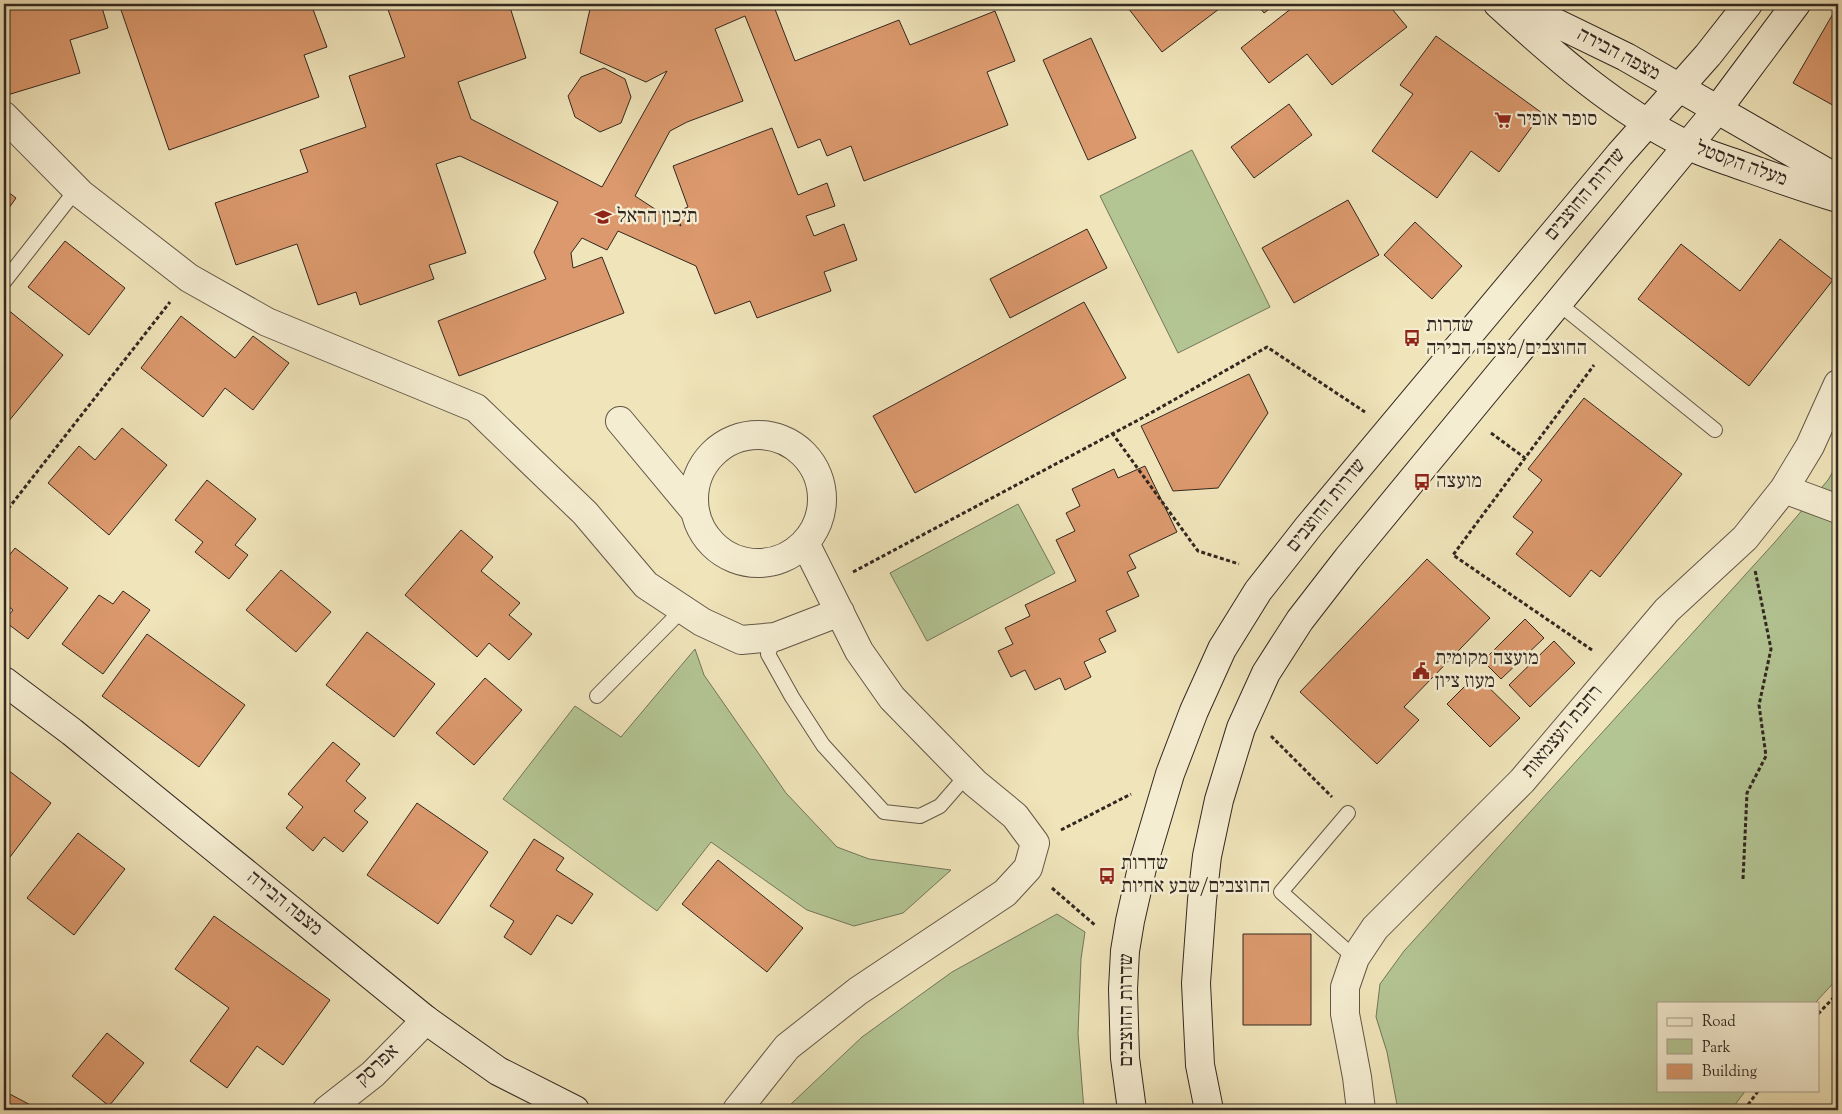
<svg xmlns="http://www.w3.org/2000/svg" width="1842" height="1114" viewBox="0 0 1842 1114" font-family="'Sorts Mill Goudy','Frank Ruhl Libre',serif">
	<rect width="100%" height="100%" fill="#f0e4ba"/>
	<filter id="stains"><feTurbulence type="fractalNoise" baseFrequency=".004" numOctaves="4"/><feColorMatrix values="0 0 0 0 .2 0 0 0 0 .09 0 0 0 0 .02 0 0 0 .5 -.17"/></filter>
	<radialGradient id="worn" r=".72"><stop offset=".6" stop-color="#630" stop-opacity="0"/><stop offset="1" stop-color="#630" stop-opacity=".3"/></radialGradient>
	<path fill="#b4c594" stroke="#73765a" d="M1192 150 1270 307 1178 353 1100 196Z
		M1838 463V978L1815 1003H1658V1090H1746L1731 1110H1398L1387 1052 1376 1017 1380 984 1404 951 1775 542 1828 480Z
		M1018 504 1055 573 927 641 890 573Z
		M695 649 704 675 786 793 837 847 869 859 951 870 903 913 854 926 807 910 711 842 657 911 503 799 575 706 621 737Z
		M1057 914 1085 932 1081 959 1078 1034 1084 1110H786L791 1104 862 1037 952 972Z"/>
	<path fill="#db996d" stroke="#322820" d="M4 4H101L108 28 70 40 80 73 4 96Z
		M119 4H311L327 47 304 55 319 97 169 150Z
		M386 4H509L526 58 458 82 471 119 602 187 667 71 646 82 580 53 590 9 588 4H773L795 61 899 20 910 45 995 11 1015 61 987 72 1008 125 864 181 851 146 827 156 820 139 798 148 745 16 715 29 743 101 687 122 670 131 635 196 681 226 676 212 688 207 673 166 772 128 798 195 827 183 835 206 806 216 814 236 844 224 857 260 824 272 831 291 757 318 750 301 715 314 696 266 618 231 607 250 582 238 571 253 573 268 602 257 624 313 459 376 438 321 546 279 534 252 558 202 460 156 436 164 466 253 429 265 434 279 360 305 356 292 318 305 297 244 236 265 215 203 308 172 300 150 366 127 349 76 405 57Z
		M1125 4H1215L1219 9 1162 52Z
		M1257 4H1276L1264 13Z
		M1297 4H1388L1407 27 1332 85 1307 54 1269 83 1241 48Z
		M1838 5V108L1793 83Z
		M1436 36 1542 113 1499 172 1471 151 1437 198 1372 151 1413 94 1400 85Z
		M1091 38 1136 138 1088 160 1043 60Z
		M604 68 625 79 631 97 621 123 600 132 575 117 568 96 581 77Z
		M1289 104 1312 135 1254 178 1231 147Z
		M4 189 16 198 4 215Z
		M1348 200 1379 255 1294 303 1262 248Z
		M1415 222 1462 266 1432 299 1384 255Z
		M1087 229 1107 268 1010 318 990 279Z
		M1780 239 1833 280 1749 386 1638 299 1681 244 1740 291Z
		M65 241 125 288 89 335 28 287Z
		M1084 302 1126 378 915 493 873 416Z
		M7 309 63 355 8 422 4 419V314Z
		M181 316 235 358 253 336 289 363 253 410 225 388 203 417 141 368Z
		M1249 374 1268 413 1218 488 1173 491 1141 426Z
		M1584 398 1682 474 1600 577 1591 570 1570 597 1516 554 1533 532 1513 517 1542 480 1528 469Z
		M122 428 167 465 109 535 48 483 79 446 95 460Z
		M1145 466 1177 532 1129 555 1136 568 1127 572 1139 596 1106 611 1116 631 1099 639 1106 652 1084 662 1091 677 1065 690 1060 678 1035 690 1025 670 1011 677 998 651 1013 644 1005 628 1030 616 1025 605 1076 581 1056 540 1075 531 1066 513 1080 506 1072 489 1114 469 1118 478Z
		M207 480 256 519 235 545 248 555 229 579 195 552 203 542 175 520Z
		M461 530 493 557 481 571 520 603 509 615 532 634 509 660 489 643 477 657 405 595Z
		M15 548 68 588 28 639 4 621 13 610 4 603V562Z
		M1427 559 1490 618 1404 707 1419 720 1377 764 1300 692Z
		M281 570 331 612 296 652 246 610Z
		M123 591 150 610 103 674 62 644 99 595 113 604Z
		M1525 619 1544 638 1501 679 1483 661Z
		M367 632 435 684 394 737 326 685Z
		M147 634 245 705 199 767 102 696Z
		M1554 641 1575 663 1530 707 1509 685Z
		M1476 675 1520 718 1490 747 1447 704Z
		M485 678 522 710 474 765 436 733Z
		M333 742 360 764 346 781 366 798 354 811 368 822 343 852 324 837 313 851 286 828 303 807 288 794Z
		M4 767 51 803 10 857 4 852Z
		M417 803 488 852 438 924 367 875Z
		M78 833 125 869 74 935 27 898Z
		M534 839 564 858 556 870 593 894 572 924 557 915 531 955 504 937 514 921 490 906Z
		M718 860 803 928 767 972 682 904Z
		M214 916 330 1000 283 1065 257 1046 227 1088 190 1061 229 1008 175 969Z
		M1243 934H1311V1025H1243Z
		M107 1033 144 1063 109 1106 72 1076Z
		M4 1091 40 1110H4Z"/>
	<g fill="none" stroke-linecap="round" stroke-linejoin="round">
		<g stroke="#625746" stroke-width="16">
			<path id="lane" d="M4 282 76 190
				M1558 303 1715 430
				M775 637 768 654 792 697 823 745 884 812 920 816 940 806 967 775
				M597 696 683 609
				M1348 813 1281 892 1355 958"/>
		</g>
		<g stroke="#625746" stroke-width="30">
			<path id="street" d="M4 116 81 194 189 278 267 322 476 408 585 513 646 585 702 622 741 640 775 637 840 612
				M620 421 694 510
				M694 499a64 64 0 1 1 128 0a64 64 0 1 1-128 0Z
				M1784 489 1838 509
				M327 1110 373 1074 426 1020
				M737 1110 787 1047 858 991 1005 893 1028 868 1035 843 1015 816 975 783 892 698 859 651 805 543
				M1361 1110 1357 1077 1345 1014V987L1355 958 1375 928 1522 781 1667 610 1745 538 1784 489 1810 446 1838 384"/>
		</g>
		<g stroke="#322820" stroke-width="30">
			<path id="secondary" d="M1498 4C1556 57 1616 110 1687 145 1703 153 1720 158 1737 164 1771 176 1804 188 1838 198
				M1517 4 1626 57 1838 179
				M4 681 72 732 426 1020 498 1071 575 1110
				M1132 1110 1125 1058 1123 989 1125 951 1130 921 1142 868 1170 774 1194 711 1222 649 1258 591 1309 526 1620 154 1708 55 1748 4
				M1209 1110 1200 1065 1196 983 1202 900 1207 856 1219 800 1241 728 1266 673 1300 620 1348 558 1717 110 1796 4"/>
		</g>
		<path stroke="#322820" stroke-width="3" stroke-dasharray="4 2.5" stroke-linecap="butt" d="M1112 433 1198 551 1239 564
			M1491 433 1525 458
			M4 514 170 302
			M853 572 1142 418 1267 347 1365 412
			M1592 650 1453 555 1594 365
			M1271 736 1332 797
			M1061 830 1131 794
			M1743 879 1747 793 1766 756 1759 705 1771 649 1755 570
			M1052 888 1096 926
			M1818 1014 1838 993
			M1744 1110 1759 1090"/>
		<use href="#lane" stroke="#f5edd2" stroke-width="14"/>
		<use href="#street" stroke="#f5edd2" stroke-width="28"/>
		<use href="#secondary" stroke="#f5edd2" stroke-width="28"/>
	</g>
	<defs>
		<g id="supermarket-bare" transform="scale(1.35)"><path d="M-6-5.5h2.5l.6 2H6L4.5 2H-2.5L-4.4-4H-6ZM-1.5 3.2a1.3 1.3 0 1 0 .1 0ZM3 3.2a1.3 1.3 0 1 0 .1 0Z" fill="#8f2418" stroke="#f5edd2" stroke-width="2.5" paint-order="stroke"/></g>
		<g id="school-bare" transform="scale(1.35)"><path d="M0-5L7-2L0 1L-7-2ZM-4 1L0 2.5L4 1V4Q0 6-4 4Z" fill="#8f2418" stroke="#f5edd2" stroke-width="2.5" paint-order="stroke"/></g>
		<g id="bus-bare" transform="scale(1.35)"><path d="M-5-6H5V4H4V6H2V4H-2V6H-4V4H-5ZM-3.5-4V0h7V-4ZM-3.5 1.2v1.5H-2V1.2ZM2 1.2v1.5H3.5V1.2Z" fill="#8f2418" stroke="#f5edd2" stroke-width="2.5" paint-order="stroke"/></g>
		<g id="civic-bare" transform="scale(1.35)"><path d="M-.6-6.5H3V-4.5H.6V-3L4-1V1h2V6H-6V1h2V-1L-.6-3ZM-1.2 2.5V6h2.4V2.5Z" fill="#8f2418" stroke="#f5edd2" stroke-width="2.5" paint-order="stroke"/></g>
	</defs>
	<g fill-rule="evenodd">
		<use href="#supermarket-bare" x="1503" y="120"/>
		<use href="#school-bare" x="603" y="217"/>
		<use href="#bus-bare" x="1412" y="338"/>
		<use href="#bus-bare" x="1422" y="482"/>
		<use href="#civic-bare" x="1421" y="671"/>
		<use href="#bus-bare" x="1107" y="876"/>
	</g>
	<g text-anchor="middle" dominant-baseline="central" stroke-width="5" stroke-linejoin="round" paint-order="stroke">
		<g font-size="20" fill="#322820" stroke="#f5edd2">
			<text transform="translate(1618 55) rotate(28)">מצפה הבירה</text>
			<text transform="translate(1741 165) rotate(20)">מעלה הקסטל</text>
			<text transform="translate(1586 195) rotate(-50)">שדרות החוצבים</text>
			<text transform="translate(1327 506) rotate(-51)">שדרות החוצבים</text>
			<text transform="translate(1563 732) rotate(-50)">רחבת העצמאות</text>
			<text transform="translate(284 904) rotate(39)">מצפה הבירה</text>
			<text transform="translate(1127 1010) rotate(-90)">שדרות החוצבים</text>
			<text transform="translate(378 1066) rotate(-43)">אפרסק</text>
		</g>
		<g font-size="20" fill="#322820" stroke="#f5edd2" text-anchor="start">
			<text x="1517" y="120">סופר אופיר</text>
			<text x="617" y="217">תיכון הראל</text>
			<text x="1426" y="326">שדרות<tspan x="1426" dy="23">החוצבים/מצפה הבירה</tspan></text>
			<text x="1436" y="482">מועצה</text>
			<text x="1435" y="659">מועצה מקומית<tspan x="1435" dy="23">מעוז ציון</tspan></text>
			<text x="1121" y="864">שדרות<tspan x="1121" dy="23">החוצבים/שבע אחיות</tspan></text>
		</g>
	</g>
	<rect width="1842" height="1114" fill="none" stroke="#f0e4ba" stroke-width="20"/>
	<rect x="5" y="5" width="1832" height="1104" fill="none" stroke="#322820" stroke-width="2.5"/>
	<rect x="10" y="10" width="1822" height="1094" fill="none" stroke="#322820"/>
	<rect x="1657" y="1002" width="162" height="90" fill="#f5edd2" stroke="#a79e8b"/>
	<rect x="1667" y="1018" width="25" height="8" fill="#f5edd2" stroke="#a79e8b"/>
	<text x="1702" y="1026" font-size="15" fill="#322820">Road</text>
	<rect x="1667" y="1039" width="25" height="15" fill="#b4c594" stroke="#a79e8b"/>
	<text x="1702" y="1052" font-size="15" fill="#322820">Park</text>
	<rect x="1667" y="1064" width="25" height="15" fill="#db996d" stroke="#a79e8b"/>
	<text x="1702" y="1076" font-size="15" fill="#322820">Building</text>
	<rect width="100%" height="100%" filter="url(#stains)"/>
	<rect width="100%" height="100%" fill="url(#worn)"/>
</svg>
